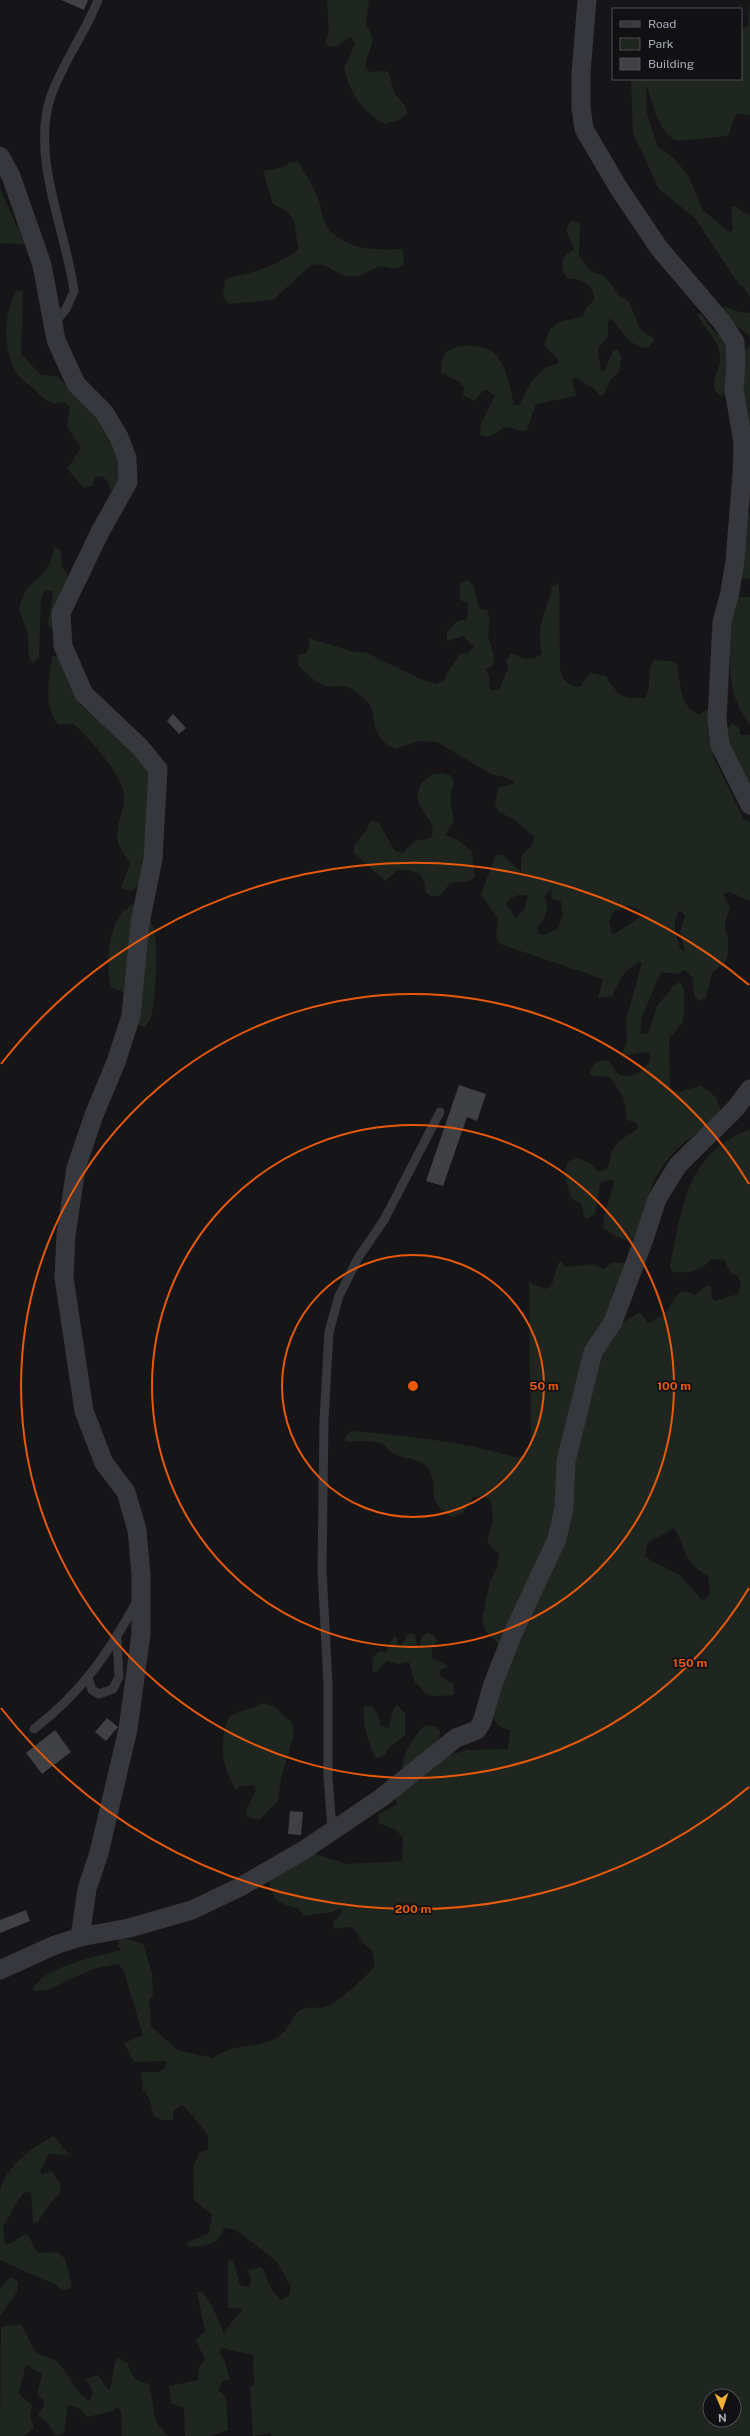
<svg xmlns="http://www.w3.org/2000/svg" width="750" height="2436" viewBox="0 0 750 2436" font-family="'Public Sans',sans-serif">
	<rect width="100%" height="100%" fill="#161618"/>
	<path fill="#1e261f" fill-rule="evenodd" d="M327 0H369L366 23 373 40 365 65 370 72 387 71C392 78 391 84 394 92 397 100 405 100 408 114L401 119 385 124C362 112 350 93 344 68L355 44 351 37 336 46 328 47 325 40 329 33Z
		M750 1V115L737 114 734 118 728 136 677 141C656 130 654 103 646 85L647 114 658 147 674 158 688 175 703 210 729 232 733 230 731 207H736L750 216V297L744 287 740 286 695 218 659 189 633 133 631 79H741V29L748 26Z
		M290 162 299 163C306 175 314 187 319 201 321 208 322 218 326 224 342 251 375 250 403 249L404 265 396 269 380 266C372 269 365 275 357 276 335 280 332 261 311 265L273 300 229 304 223 297 225 280C233 275 237 276 246 274 264 269 285 261 299 249 292 223 302 218 273 204L263 171 284 167Z
		M0 187 3 195 25 244 0 243Z
		M574 221 579 223 580 227 579 256 591 271 606 277 619 295 629 302 640 329 655 339 648 348C630 348 621 329 610 318L608 321V337L599 346 598 350 601 371 605 370 613 351 617 349C625 357 619 363 620 371L611 379 604 394 600 396 594 389 576 378 572 380 576 396 536 404 527 430 523 431 507 427C497 429 492 442 480 434L481 423 495 396 487 390 483 391 474 401 463 395 464 387 458 381 441 373C441 367 441 361 444 355 454 341 485 344 496 355 508 368 510 389 514 405H519L531 382 547 367 559 363 558 359 544 345 550 329 561 321 583 317 585 309 594 300C596 286 580 277 568 279 558 267 561 254 574 250L566 230 570 222Z
		M23 290 21 354 41 375 57 376 103 423 119 460V486L111 490 108 482 102 476 94 478 93 486 84 488 67 469 81 448 67 426 70 407 64 402C50 406 44 399 35 390 27 383 16 375 12 365 3 342 5 313 15 292Z
		M725 307 740 312 750 313V336L733 323 721 308Z
		M697 314 702 315 713 331 742 352 750 346V441L725 395 720 396C706 385 721 372 720 358 720 339 704 330 697 314Z
		M748 514 750 516V579L742 578Z
		M54 547 61 550 62 567 67 574V582L54 631 48 624 53 591H45L41 598 39 657 33 663 29 658 28 633 19 610C24 581 41 583 50 562 52 558 53 552 54 547Z
		M468 580 474 586 479 609 487 610C492 620 488 625 488 635 490 646 496 654 493 666L485 669 489 675 490 690H499L508 668 506 660 511 653C523 659 530 662 542 654 535 624 546 615 552 587L559 582 560 667C561 680 567 686 580 687L590 673 606 676C618 696 622 699 645 698 653 686 645 672 654 660L670 661 677 664C681 683 679 707 699 714L707 710 714 694 711 727 713 756 743 818 750 823V901L730 892 723 894 730 908 725 922V930L728 937V954L725 962 712 973 706 998 698 1001 694 995 693 978 685 970 677 974 661 972 642 1016 640 1033 648 1034 657 1006 673 986 680 982 684 989V1015L682 1023 669 1039 670 1089 678 1092 700 1086C714 1092 723 1103 719 1118 679 1144 661 1158 645 1204 640 1216 642 1228 635 1239 624 1242 612 1235 604 1228L603 1219 614 1184 612 1180 602 1181 600 1184 595 1214 587 1219 584 1217 582 1204 571 1198C568 1187 561 1170 569 1161L577 1158 590 1163 598 1172 607 1169C611 1163 609 1157 612 1151 618 1139 630 1135 639 1127L635 1122 627 1120 624 1099 610 1077 594 1076 590 1073C593 1062 598 1060 609 1061L618 1074C632 1080 642 1072 650 1061V1053L646 1052 624 1056 622 1053 627 1042 626 1019 642 963 638 962C624 971 619 981 612 996L598 998 603 979 500 944 496 937 498 920 481 894 496 855H503L521 872V857L532 845 534 837 515 820 499 812 495 805 498 788 515 783 508 778 491 774 437 742 419 741 395 749C364 734 382 715 365 699 360 695 350 687 344 686 338 685 332 688 326 686 315 683 307 673 299 666L298 655 306 653 310 646 308 638 351 651 367 653 420 679 436 684 444 680C449 667 454 665 460 654L468 653 474 647 463 636 447 641V632L458 621 467 619 468 603 460 600V584ZM552 889 551 898 561 902 563 915 558 928 545 935 539 934 537 928C545 919 551 907 544 896ZM519 895H528L525 908 516 918 506 904 511 898ZM630 906 638 909 645 915C632 920 625 930 612 934L609 921 614 911ZM680 910 685 916 680 932 685 951 680 948C676 936 671 921 680 910Z
		M737 597H750V725C731 699 730 681 730 650L726 648Z
		M52 656H60L68 682 80 705 148 763 154 809 148 849 141 863 145 871 138 886 131 891 121 888 130 864C126 857 120 849 118 842 114 826 126 810 124 794 121 774 89 738 74 724H58C43 705 49 678 52 656Z
		M732 723 739 728 741 735H750V799L736 771 726 730Z
		M442 773 450 775 454 782 450 798 454 821 445 835 460 841 472 852 475 877 468 881 450 883 440 896H431L425 891C426 872 414 870 398 870L385 881 354 853V845L366 831 371 820 379 823 395 851 403 853 415 841 431 838C438 821 421 815 418 800 417 796 419 789 420 784L433 774Z
		M133 904 141 906C145 913 153 922 154 930 158 944 156 1008 150 1020 149 1022 146 1024 144 1027L138 1024 141 999 111 987C106 967 108 931 121 914 124 910 130 907 133 904Z
		M750 1129V2436H271L272 2433 253 2436 250 2387 254 2384 253 2355 222 2348 219 2352 224 2359 230 2380 222 2381 218 2390 226 2397 228 2430 210 2436H185L184 2408 171 2403 169 2386 198 2380 199 2367 204 2361V2356L195 2341 205 2331 197 2292H202L213 2308 224 2334 232 2321 242 2311 238 2308H228V2259L233 2260 240 2285 250 2287 251 2278 247 2270 262 2267 272 2290 281 2300 289 2295 291 2287 277 2262 236 2230 224 2228C219 2246 206 2245 189 2247L187 2243 209 2233 212 2215 194 2200 193 2167 199 2153 208 2150V2135L185 2107 181 2105 173 2111V2120H162L154 2116 149 2098 143 2090 141 2072H159L164 2069 167 2061 134 2062 124 2043 143 2035 124 1972 119 1964 92 1969 48 1990 33 1991C37 1968 101 1955 122 1950L118 1947V1936L143 1944 152 1973 153 1996 149 1999 151 2026 177 2050 213 2058C233 2043 249 2049 270 2041 293 2032 287 2018 301 2010 309 2005 321 2010 328 2006 337 2001 370 1975 374 1966 375 1961 373 1955 372 1951L362 1942 352 1927 333 1929 334 1921 338 1918 342 1910 338 1909 333 1912 303 1916 298 1908C279 1904 273 1901 269 1881L312 1853 347 1864 402 1861 403 1838 396 1830 378 1823 379 1814 398 1804 394 1799 446 1756 467 1750 508 1749 510 1730C507 1729 503 1728 501 1727 481 1716 498 1665 502 1648L485 1630 482 1618 490 1581 497 1568 499 1553 492 1548 487 1541 493 1519 491 1501 485 1496 473 1497 463 1513 452 1517C422 1498 441 1491 429 1470 421 1457 406 1460 394 1454 389 1451 386 1446 382 1444 372 1440 358 1441 348 1442L344 1440 350 1431C407 1436 463 1441 518 1458L526 1454 531 1440 529 1282 545 1289 551 1287 559 1262H562L565 1267 593 1264 603 1269 612 1263H625L622 1323 640 1312 648 1323C655 1320 664 1314 669 1308 676 1297 679 1285 694 1295L706 1286H710L712 1289 711 1296 715 1301 738 1294 741 1284 738 1277 731 1273 724 1260 711 1259C700 1273 689 1273 672 1272L670 1266C683 1205 685 1155 750 1129ZM674 1528C688 1551 681 1560 708 1576L710 1590 707 1598 702 1600 681 1576 652 1561 645 1556 648 1543ZM710 2396H734V2420H710Z
		M409 1633 415 1635 417 1645H420L421 1638 427 1633 434 1635 437 1641 432 1650V1658L448 1666 439 1671 440 1675 454 1685 453 1695C445 1695 434 1698 427 1694 422 1691 420 1686 415 1683L409 1662 398 1664 387 1661 376 1672 372 1671 373 1657 379 1652H386L394 1636 397 1638 398 1645H401Z
		M263 1703 274 1706 292 1723 294 1735 281 1778 278 1801 259 1820 247 1817 246 1810 256 1791 253 1785 242 1786 236 1790C222 1767 218 1742 229 1717 240 1709 252 1710 263 1703Z
		M397 1705 405 1713V1735L390 1747 384 1756 376 1758C369 1746 360 1719 365 1706H372L378 1715 381 1726 389 1728 393 1710Z
		M425 1725 435 1727 440 1731 439 1749 401 1775C402 1755 411 1739 425 1725Z
		M54 2136 69 2155 49 2154 40 2171 42 2175 51 2171 60 2183 61 2192 51 2202 38 2222 33 2223 31 2192 23 2193 3 2226 5 2245C13 2244 18 2237 27 2234L38 2253 58 2252 65 2259 72 2287 63 2291 56 2285 0 2260C0 2238 0 2213 0 2192 4 2167 34 2146 54 2136Z
		M11 2277 18 2282 17 2292 0 2316V2288Z
		M20 2324C27 2331 28 2339 33 2348 39 2358 52 2356 59 2364 69 2374 77 2395 90 2401L93 2391 86 2379 98 2375 105 2386 110 2390 115 2362 118 2358 128 2363C130 2376 136 2381 149 2384L156 2422 168 2436H122L121 2411 116 2407 113 2411 87 2417 80 2409 68 2405 64 2433 56 2436 47 2422 39 2417V2413L43 2409 44 2400 37 2394 42 2374 26 2365 19 2391 20 2395 32 2405 30 2415 34 2428 24 2436H0L1 2327Z"/>
	<path fill="#404145" d="M61 0H88L84 10Z
		M173 714 186 728 179 734 167 721Z
		M459 1085 486 1094 477 1121 467 1117 443 1186 426 1181Z
		M107 1718 118 1727 106 1741 95 1732Z
		M55 1730 71 1752 42 1774 26 1753Z
		M290 1811 303 1812 301 1835 288 1834Z
		M26 1910 30 1921 0 1933V1920Z"/>
	<g fill="none" stroke-linecap="round" stroke-linejoin="round">
		<path stroke="#37383d" stroke-width="9" d="M53 325 66 309 74 291C66 230 30 157 51 96 63 62 85 33 98 0
			M88 1677 92 1690 99 1694 113 1689 119 1677 117 1639
			M34 1729C82 1692 108 1654 137 1601
			M332 1829 328 1777V1684L322 1570 324 1420 329 1332 339 1296 358 1258 384 1220 440 1112"/>
		<path stroke="#37383d" stroke-width="19" d="M587 0 581 73V108L584 129 618 187 659 248 722 322 735 342 736 364 734 390 743 443 742 474 735 561 730 592 722 622 717 719 720 745 750 805
			M0 156 11 176 42 265 56 340 76 384 104 412 119 437 127 458 128 482 100 532 61 613 63 646 84 694 140 747 158 769 153 859 140 923 131 1016 116 1062 94 1115 76 1168 66 1235 64 1278 84 1411 104 1463 126 1492 137 1530 141 1575V1634L128 1729 99 1853 87 1889 80 1937
			M0 1970 55 1945 80 1937 129 1928 192 1910 240 1887 304 1850 381 1798 456 1738 477 1730 482 1722 493 1684 513 1633 557 1539 564 1508 566 1461 593 1352 613 1322 644 1239 657 1199 678 1165 736 1108 750 1089"/>
	</g>
	<g fill="none" stroke="#e8590c" stroke-width="2">
		<circle cx="413" cy="1386" r="131"/>
		<circle cx="413" cy="1386" r="261"/>
		<path d="M749 1588A392 392 0 1 1 749 1184"/>
		<path d="M749 1787A523 523 0 0 1 1 1708M1 1064A523 523 0 0 1 749 985"/>
	</g>
	<circle cx="413" cy="1386" r="6" fill="#e8590c" stroke="#111113" stroke-width="2"/>
	<g font-size="12" text-anchor="middle" font-weight="bold" fill="#e8590c" stroke="#111113" stroke-width="3.5" stroke-linejoin="round" paint-order="stroke">
		<text x="544" y="1390">50 m</text>
		<text x="674" y="1390">100 m</text>
		<text x="690" y="1667">150 m</text>
		<text x="413" y="1913">200 m</text>
	</g>
	<rect x="612" y="8" width="130" height="72" fill="#111113" stroke="#4d4f55"/>
	<rect x="620" y="21" width="20" height="6" fill="#37383d" stroke="#4d4f55"/>
	<text x="648" y="28" font-size="12" fill="#a8adb8">Road</text>
	<rect x="620" y="38" width="20" height="12" fill="#1e261f" stroke="#4d4f55"/>
	<text x="648" y="48" font-size="12" fill="#a8adb8">Park</text>
	<rect x="620" y="58" width="20" height="12" fill="#404145" stroke="#4d4f55"/>
	<text x="648" y="68" font-size="12" fill="#a8adb8">Building</text>
	<g transform="translate(722 2408) rotate(178)"><circle r="19" fill="#111113" stroke="#4d4f55"/>
	<path d="M0-3L7 15L0 10L-7 15Z" fill="#f2b134"/>
	<text y="-6" font-size="11" font-weight="bold" text-anchor="middle" fill="#a8adb8">N</text>
	</g>
</svg>
